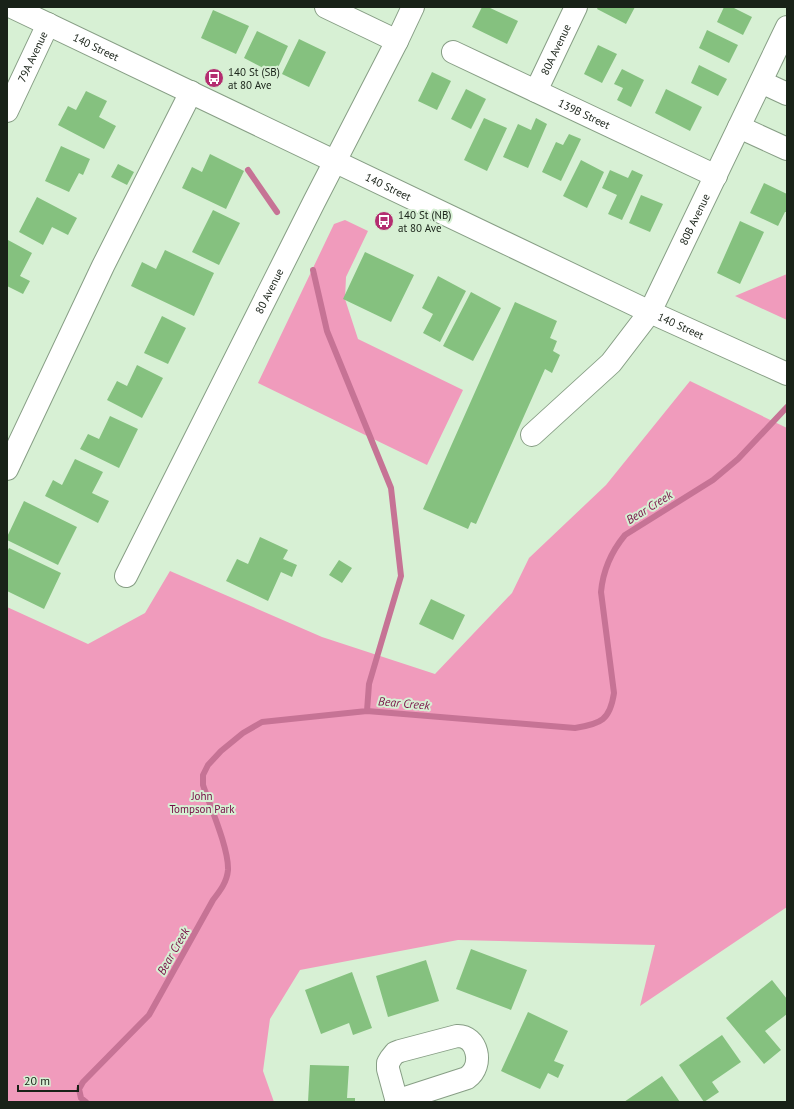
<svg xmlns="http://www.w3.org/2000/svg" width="794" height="1109" viewBox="0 0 794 1109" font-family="'PT Sans',sans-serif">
	<rect width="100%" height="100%" fill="#d7f0d4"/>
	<path fill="#f09bbc" d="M345 220 368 231 346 277 345 299 358 339 463 390 427 465 258 383 334 224Z
		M787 274V320L735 296Z
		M690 381 787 428V907L640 1006 655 945 458 940 300 970 270 1019 263 1071 274 1102H7V607L88 644 145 613 170 571 322 637 435 674 512 593 529 558 606 485Z"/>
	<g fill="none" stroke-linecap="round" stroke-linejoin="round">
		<path stroke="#c67395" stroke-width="6" d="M248 170 277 212
			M313 270 327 331 391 488 401 576 369 684 367 711
			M86 1102 81 1098 79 1089 83 1082 149 1015 213 900C220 891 227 882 228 870 229 849 210 806 203 785V775L208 765 221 751 243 733 262 722 367 711 575 728C601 724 610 720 614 693L601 592C603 570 611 552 625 535L713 480 738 459 787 407"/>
	</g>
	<path fill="#85c17f" d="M482 7H488L518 21 507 44 472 27Z
		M598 7H635L626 24 597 9Z
		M724 7H732L752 17 743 35 717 22Z
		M213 10 249 26 236 54 201 38Z
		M707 30 738 45 729 63 699 48Z
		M257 31 288 46 275 74 244 58Z
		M299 39 326 52 309 87 282 74Z
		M598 45 617 54 602 83 584 74Z
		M699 65 727 79 718 96 691 83Z
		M622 69 644 80 631 107 617 100 623 88 614 84Z
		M432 72 451 81 437 110 418 101Z
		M466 89 486 99 471 129 451 119Z
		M666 89 702 107 690 131 655 113Z
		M86 91 107 101 99 117 116 126 104 149 58 125 68 106 76 110Z
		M484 118 507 128 487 171 464 160Z
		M536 118 547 124 528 168 503 157 518 124 531 130Z
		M569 134 581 139 561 181 542 172 556 142 563 145Z
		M61 146 90 159 83 175 79 173 69 192 45 181Z
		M210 154 244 171 226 209 182 188 192 167 202 172Z
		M581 160 604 172 587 208 563 196Z
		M118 164 134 172 127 185 111 177Z
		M610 170 628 178 632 170 643 175 622 220 608 214 617 195 602 188Z
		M764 183 787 194V212H785L778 226 750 213Z
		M641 195 663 204 650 232 629 223Z
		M37 197 77 218 68 235 52 227 43 245 19 232Z
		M213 210 240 223 219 265 192 252Z
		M740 221 764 232 740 284 717 273Z
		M8 240 32 253 20 276 30 281 23 294 7 286Z
		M165 250 214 273 194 316 131 286 142 262 156 269Z
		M365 252 414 275 391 322 343 299Z
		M438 276 466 291 440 342 423 333 433 314 422 308Z
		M471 292 501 308 473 361 443 346Z
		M515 302 557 321 550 338 557 341 553 351 560 355 552 373 545 369 476 524 471 522 468 529 423 509Z
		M162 316 186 328 168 364 144 353Z
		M137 365 163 378 142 418 107 400 117 381 127 386Z
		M110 416 138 429 119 468 80 449 88 434 99 439Z
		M75 459 103 472 92 493 109 501 98 523 45 496 53 480 62 485Z
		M24 501 77 527 58 565 7 540V537Z
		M260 537 288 550 283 559 297 565 292 577 281 572 268 601 226 581 237 559 248 564Z
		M9 548 61 573 44 609 7 591V552Z
		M339 560 352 568 342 583 329 575Z
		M431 599 465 615 453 640 419 624Z
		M471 949 527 970 511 1010 456 989Z
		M426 960 439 1001 388 1017 376 976Z
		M352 972 372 1028 353 1035 349 1023 321 1034 305 990Z
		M772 980 787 999V1014L765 1031 781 1050 764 1064 726 1018Z
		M528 1012 568 1031 554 1061 564 1065 558 1078 548 1073 540 1089 501 1071Z
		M722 1035 741 1062 712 1082 719 1092 704 1102 679 1065Z
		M310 1065 349 1066 347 1098H355V1102H308Z
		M662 1076 680 1102H624Z"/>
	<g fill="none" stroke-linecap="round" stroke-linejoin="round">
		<g stroke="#879e85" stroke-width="24">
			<g id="minor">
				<path d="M326 7 397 41"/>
				<path id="s1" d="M453 52 716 176"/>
				<path d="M761 82 787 94"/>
				<path id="s2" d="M536 91 576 7"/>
				<path id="s3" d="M7 111 48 24"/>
				<path d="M739 127 787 149"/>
				<path id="s4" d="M532 435 611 363 650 312 787 27"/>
				<path d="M7 469 103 266 191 92"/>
				<path id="s5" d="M126 576 314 202 397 41 413 7"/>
				<path d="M396 1101 467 1078C485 1065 477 1035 457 1036L400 1051 395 1053 391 1058 388 1063V1069L397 1102"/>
			</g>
		</g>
		<g stroke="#879e85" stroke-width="24">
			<g id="major">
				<path id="s6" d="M12 7 650 312 787 374"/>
			</g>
		</g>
		<use href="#minor" stroke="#fff" stroke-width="22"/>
		<use href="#major" stroke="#fff" stroke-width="22"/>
	</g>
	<defs>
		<g id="bus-disc" transform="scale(1)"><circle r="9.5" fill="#b42d70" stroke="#d7f0d4"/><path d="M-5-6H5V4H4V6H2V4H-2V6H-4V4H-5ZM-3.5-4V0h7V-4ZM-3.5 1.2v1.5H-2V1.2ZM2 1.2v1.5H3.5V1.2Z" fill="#fff"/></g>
	</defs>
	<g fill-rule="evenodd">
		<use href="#bus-disc" x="214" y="78"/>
		<use href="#bus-disc" x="384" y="221"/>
	</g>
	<g text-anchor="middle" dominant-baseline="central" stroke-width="4" stroke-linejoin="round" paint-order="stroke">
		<g font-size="11" fill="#192218" stroke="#d7f0d4">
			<text stroke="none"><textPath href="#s6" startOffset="93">140 Street</textPath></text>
			<text stroke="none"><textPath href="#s2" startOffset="46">80A Avenue</textPath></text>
			<text stroke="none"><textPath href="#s3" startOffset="60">79A Avenue</textPath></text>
			<text stroke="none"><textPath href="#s1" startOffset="145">139B Street</textPath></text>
			<text stroke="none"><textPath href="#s6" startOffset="417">140 Street</textPath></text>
			<text stroke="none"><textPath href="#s4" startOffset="274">80B Avenue</textPath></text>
			<text stroke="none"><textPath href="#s5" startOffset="319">80 Avenue</textPath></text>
			<text stroke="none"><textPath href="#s6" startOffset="741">140 Street</textPath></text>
		</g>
		<g font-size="11" fill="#192218" stroke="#d7f0d4" text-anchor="start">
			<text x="228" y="72">140 St (SB)<tspan x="228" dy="13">at 80 Ave</tspan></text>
			<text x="398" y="215">140 St (NB)<tspan x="398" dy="13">at 80 Ave</tspan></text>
		</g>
		<g font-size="11" fill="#750e45" stroke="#d7f0d4">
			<text x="202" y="796">John<tspan x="202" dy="13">Tompson Park</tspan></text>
		</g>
		<g font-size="12" font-style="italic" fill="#781348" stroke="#d7f0d4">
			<text transform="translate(649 507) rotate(-32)">Bear Creek</text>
			<text transform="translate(404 703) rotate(5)">Bear Creek</text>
			<text transform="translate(173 951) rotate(-60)">Bear Creek</text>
		</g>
	</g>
	<rect width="794" height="1109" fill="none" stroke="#192218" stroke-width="16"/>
	<path d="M18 1085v6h60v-6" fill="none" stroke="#192218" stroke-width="2"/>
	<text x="24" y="1085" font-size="12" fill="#192218" stroke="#d7f0d4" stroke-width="3" paint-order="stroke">20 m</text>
</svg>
